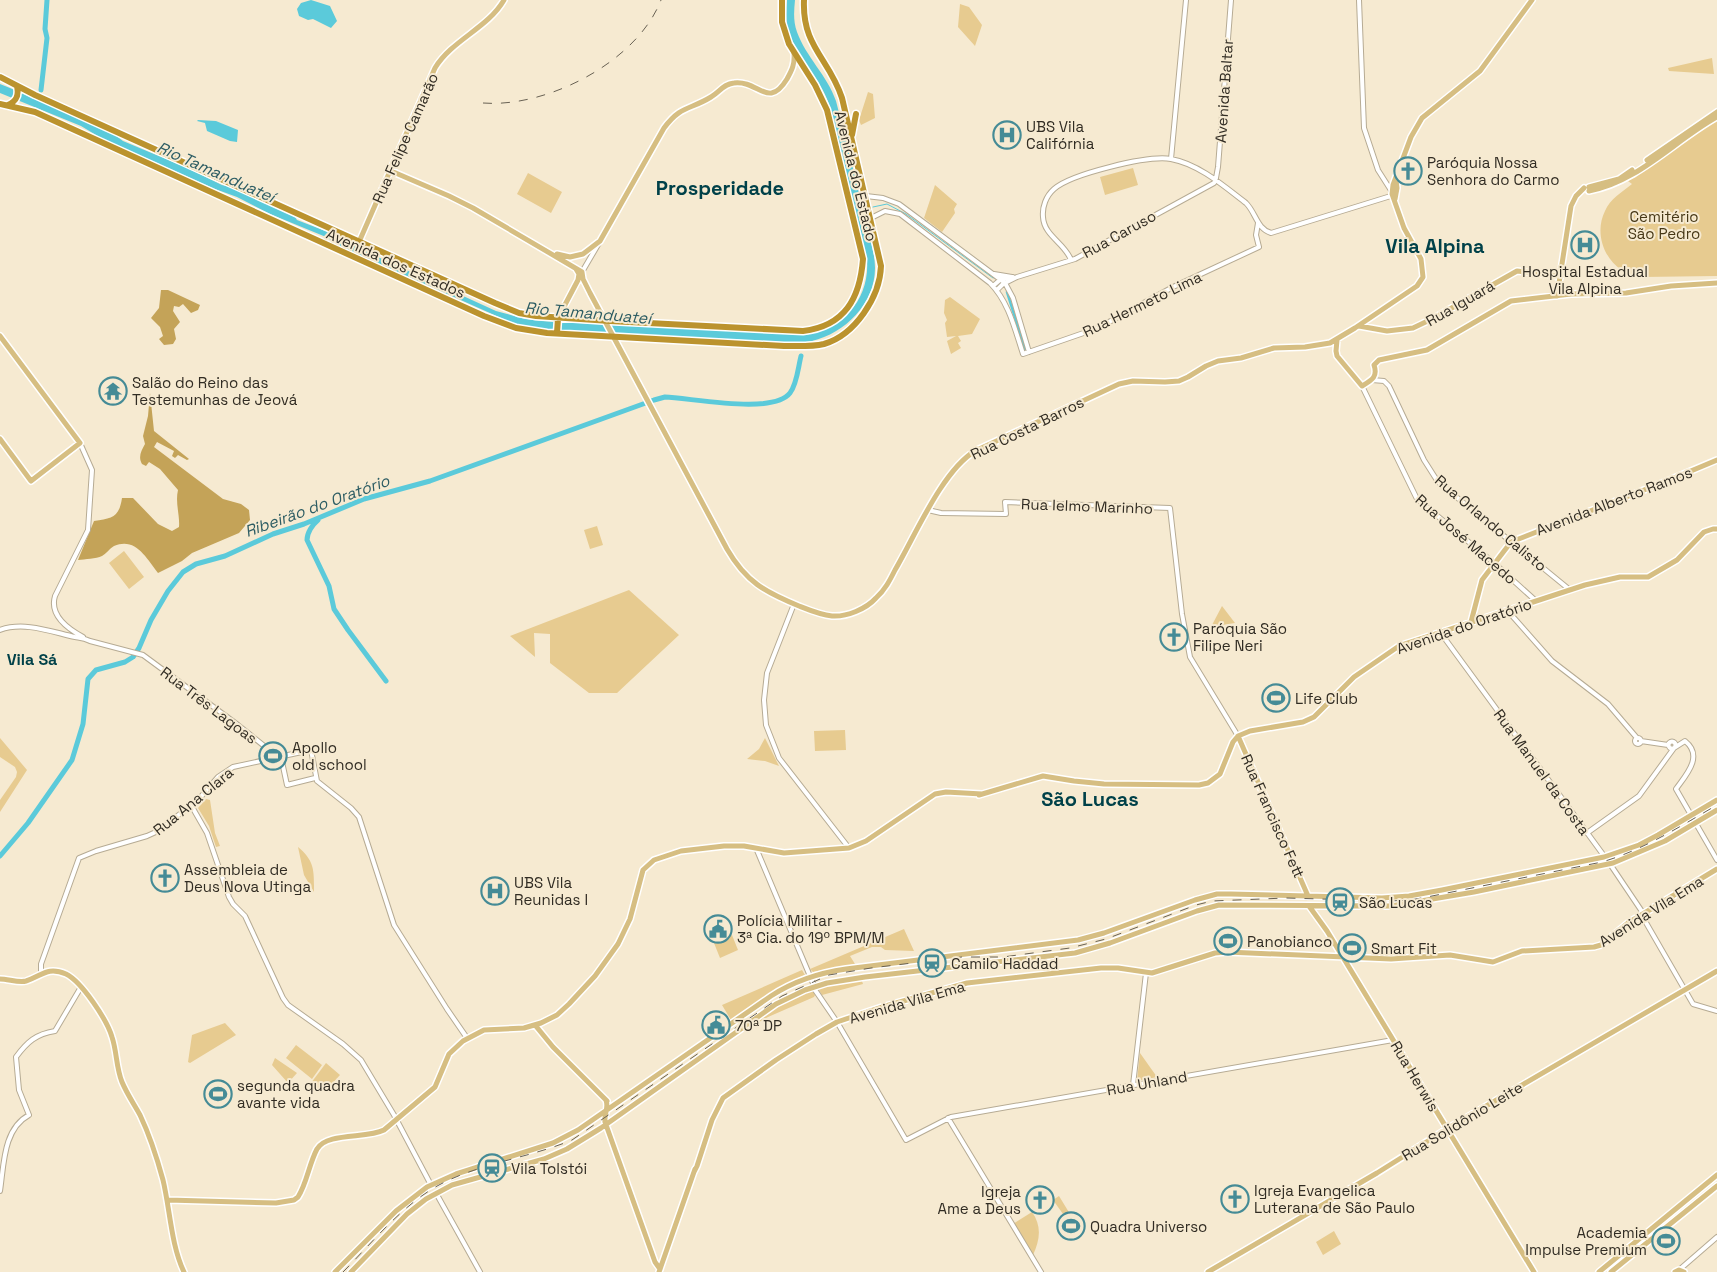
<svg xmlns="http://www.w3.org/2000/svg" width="1717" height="1272" viewBox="0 0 1717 1272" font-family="'Space Grotesk',sans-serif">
	<rect width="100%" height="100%" fill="#f6ead1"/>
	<path fill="#e7cb90" d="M960 4 969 7 982 25 975 46 958 27Z
		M1712 58 1714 74 1669 71 1668 68Z
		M868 92 873 94 875 118 861 125 859 120Z
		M1717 119V276L1642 277C1611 275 1591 239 1605 211 1610 199 1622 192 1632 184L1628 181Z
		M1133 168 1138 185 1105 195 1100 177Z
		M528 173 562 192 551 213 517 194Z
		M935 185 957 204 954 209 955 213 942 232 924 218Z
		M950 297 980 319 972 334 958 336 961 341 958 343 961 348 951 354 947 341 956 336 947 337 945 323 947 320 944 313 945 300Z
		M597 526 603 545 590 549 584 530Z
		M124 551 144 577 129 589 109 563Z
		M629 590 679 635 617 693H589L550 663V634L534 633 535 657 510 636Z
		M1222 606 1235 623 1222 625 1216 630 1212 625Z
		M845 730 846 750 815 751 814 731Z
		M0 738 27 770 0 812V800L16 777 17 772 15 767 0 757Z
		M765 738 779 766 765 761 747 759 759 749Z
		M206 799 210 800 215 833 220 846 216 847 209 826 198 808Z
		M298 847C315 861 314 871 314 892L304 875Z
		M904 929 914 951 885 950 881 947H872L850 956 855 964 813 972 810 969Z
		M732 935 738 950 720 958 714 943Z
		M802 970 805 975 783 985 731 1020 722 1005Z
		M861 978 863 984 822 995 817 987Z
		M812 989 815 995 814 997 768 1017 741 1032 776 1006Z
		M225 1023 236 1035 190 1063 188 1062 192 1035Z
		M296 1045 322 1065 312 1079 286 1058Z
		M1140 1053 1157 1077 1137 1081Z
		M275 1058 297 1073 288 1083 272 1065Z
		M326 1063 340 1075 328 1088 317 1093 311 1083Z
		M1059 1196 1081 1232 1070 1238H1066L1065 1225 1061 1220 1063 1214 1053 1200Z
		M1032 1212C1042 1226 1040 1240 1033 1255L1013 1224Z
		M1334 1231 1341 1244 1323 1255 1316 1242Z"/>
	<path fill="#c4a358" d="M161 290H168L200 305 198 310 191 313 183 304 179 307 174 306 173 311 180 322 174 329 176 339 173 344 164 345 159 339 163 336 160 327 151 318 159 308Z
		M150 393 154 431 189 459 187 460 178 455 175 458 172 456 174 451 157 442 154 447 223 499 241 504 249 510 250 520 239 533 192 553 182 561 158 573C146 558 136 537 114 546 109 549 106 554 102 556 96 559 85 559 78 560L94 521C112 518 119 518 122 498H133L158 524 172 531 179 527C180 515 175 503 178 490L160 469 149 462 146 466 142 464C138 457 141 451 145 444L143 436 148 416Z"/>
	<path fill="#5bcada" d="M311 0 330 6 337 21 331 28 313 19 308 20 299 16 297 9 301 3Z
		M787 0H795C794 11 793 21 797 32 806 57 827 75 836 101 846 140 856 178 864 216 868 233 875 251 875 268 875 304 845 333 812 341 802 343 792 343 782 342L553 330 524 326 510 322 344 248 326 237 270 214 237 197 215 189 101 138 81 126 0 93V84L10 88 115 135 123 141 185 167 222 185 230 187 295 217 297 220 328 232 367 252 496 311 525 319 541 321 804 335C843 328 870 300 867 259L829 104C820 78 799 60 790 35 785 24 786 12 787 0Z
		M198 120 216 121 238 130 237 142 230 141 207 131 205 123 197 121Z"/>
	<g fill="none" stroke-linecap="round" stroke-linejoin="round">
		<path stroke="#5bcada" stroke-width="1" d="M873 207 887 204 906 214 993 278"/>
		<path stroke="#5bcada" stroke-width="2.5" d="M1007 292 1025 349"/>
		<path stroke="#5bcada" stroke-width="5" d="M41 90 47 38 45 29 47 0
			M318 520C312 525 307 533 307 540L329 586 334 609 348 630 386 681
			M0 856 28 823 72 760 83 724 88 679 96 670 125 662 133 657 139 648 151 620 168 591 183 572 196 564 225 556 273 534 304 524 364 499 430 481 654 400 665 397C692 398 773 415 790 393 797 384 798 368 801 356"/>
		<g stroke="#b6ab94" stroke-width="6">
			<path id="minor" d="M1359 0 1364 128 1378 170 1392 192
				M1171 159 1186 0
				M866 196 883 198 899 204 1005 283 1013 298 1029 352
				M871 218 885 211 900 214 990 283C1009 302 1015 330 1023 354L1098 328 1173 287 1259 247 1256 235 1258 223
				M1071 260C1065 243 1044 236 1043 217 1042 207 1046 196 1054 189 1071 174 1148 155 1171 159 1199 164 1225 187 1246 203 1256 213 1257 229 1271 233L1394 195
				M582 272 599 243
				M994 274 1012 277
				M993 286 1001 279 1013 277
				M997 290 1003 284 1017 277 1075 259 1214 183 1216 178 1218 167 1231 0
				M1372 380 1384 381 1389 386 1424 460 1438 482 1570 590
				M1362 386 1417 499 1494 563 1536 601
				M80 443 92 470 88 530 55 596C49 616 68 629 83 637
				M928 510 941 513 1006 514 1005 502 1170 508 1182 614 1190 657 1238 736
				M794 604 767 673 764 700 766 725 779 758 849 848
				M1507 610 1552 661 1608 704 1637 738
				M0 630C24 621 52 632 75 637 81 638 84 638 90 641L143 655 238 725 278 757
				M1440 632 1610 864 1643 913
				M1635 741a3 3 0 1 1 6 0a3 3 0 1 1-6 0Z
				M1641 741 1668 745
				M1668.5 745a3.5 3.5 0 1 1 7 0a3.5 3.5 0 1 1-7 0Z
				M1674 748 1685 741C1704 756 1686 775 1676 789L1717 860
				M281 757 287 785 315 778
				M191 805 207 833 229 897 233 904 245 916 283 998 288 1005 343 1044 361 1060 394 1115 431 1185
				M1587 833 1639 796 1674 748
				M756 848 815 988
				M1641 914 1693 1004 1717 1011
				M41 973V964L79 858 96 851 147 836 158 831 199 799 218 777 233 767 311 750 317 781 351 808 359 817 394 925 447 1009 467 1038
				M813 987 837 1022 906 1140 951 1117 1393 1040
				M1133 1085 1146 973
				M948 1118 1041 1272
				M0 1191C4 1165 3 1129 29 1115L19 1090 16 1057C27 1042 36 1034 55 1031L81 987
				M436 1193 480 1272
				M1679 1270 1717 1237"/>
		</g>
		<g stroke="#fff" stroke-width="8">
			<path id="major" d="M1647 160 1717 112
				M391 171 449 196 473 208 582 272 583 279 590 293 727 549C746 582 765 592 799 606 809 610 821 615 832 616 847 617 866 609 876 598 885 590 890 580 895 570 915 536 942 471 975 451L1119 384 1133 381 1165 382 1179 381 1188 377 1206 366 1218 361 1241 358 1274 348 1305 347 1330 343 1355 328 1417 286 1423 277 1421 259 1404 228 1392 194 1393 185 1411 137 1422 118 1480 71 1532 0
				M1589 187 1619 179 1632 170
				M1589 191C1638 182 1674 141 1717 117
				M1395 199 1397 188 1396 180
				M359 242 435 68C452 40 488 28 504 0
				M557 254 570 257 583 254 600 241 664 128C681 105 690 110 711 97 720 92 723 84 734 83 759 80 768 110 787 79 792 70 795 64 794 53
				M1557 296 1571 206 1576 196 1584 188
				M558 318 578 280 579 274 576 269
				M1359 326 1387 331 1413 328 1434 318 1517 271 1560 276
				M0 336 80 443 31 481 0 439
				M1337 340 1336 351 1337 356 1362 386C1372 380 1378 377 1374 365L1379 360 1427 350 1511 301 1571 294 1626 293 1671 286 1717 283
				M1471 622 1482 580 1511 542 1667 481 1717 460
				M1238 736 1308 896
				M979 795 1043 776 1074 781 1104 784 1199 785 1208 783 1220 774 1233 742 1238 736 1250 731 1303 722 1314 717 1354 677 1399 646 1585 585 1620 577H1648L1677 560 1704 532 1713 529H1717
				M1309 906 1327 931 1534 1272
				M0 979C8 979 19 983 26 981 42 976 47 966 66 974 82 982 107 1020 112 1037 117 1052 116 1067 122 1082 127 1094 134 1104 140 1115 150 1136 157 1158 163 1180 170 1209 171 1245 184 1272
				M535 1025 553 1047 607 1101
				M606 1100C609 1108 604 1113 605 1122L655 1262 660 1269
				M694 1172 697 1166 712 1120 723 1098 776 1060 816 1034 837 1022 882 1007 967 983 1101 968H1118L1152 973 1215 953 1227 952 1391 959 1450 955 1493 962 1522 951 1594 947 1601 945 1628 923 1717 869
				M168 1200 276 1203 294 1200 298 1197C307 1183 309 1164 317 1149 327 1132 367 1139 384 1130L435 1087 449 1054 463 1041 484 1030 524 1028 541 1023 557 1015 569 1004 595 976 618 944 630 919 643 870 654 860 681 851 724 846H744L784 853 849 848 866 841 935 794 946 792 982 794
				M335 1272 396 1211 427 1187 456 1174 553 1143 578 1130 771 996C794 981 818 973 846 969L1078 940 1104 933 1195 900 1217 894H1231L1382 898 1409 896 1442 890 1604 857 1639 845 1658 835 1717 800
				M351 1272 407 1214 426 1199 452 1185 544 1159 567 1149 601 1128 776 1004 805 990 827 983 865 977 1075 953 1110 943 1197 911 1219 905 1391 906 1474 892 1613 863 1665 841 1717 810
				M659 1272 695 1169
				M1208 1272 1377 1173 1447 1129 1717 971
				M1599 1272 1717 1175
				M1611 1272 1717 1186
				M1675 1272 1679 1270 1684 1272"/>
		</g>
		<g stroke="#fff" stroke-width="9">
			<path id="highway" d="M0 77 35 95 495 303 519 313 536 316 610 321 803 331C845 326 860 298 863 259L827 110 815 85 789 44 782 22V0
				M0 104 35 112 484 316 516 328 547 333 784 346C797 346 811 347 824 344 855 335 880 297 881 266L842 98C829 58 802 47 804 0
				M8 105C17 101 19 95 17 86
				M852 135 856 114
				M557 333 558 318"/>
		</g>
		<use href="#minor" stroke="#fff" stroke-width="4"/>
		<use href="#major" stroke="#d6be82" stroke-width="5"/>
		<use href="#highway" stroke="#bb932e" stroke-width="6"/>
		<path stroke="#686153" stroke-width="1" stroke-dasharray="9 9" stroke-linecap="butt" d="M483 103C547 108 637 62 661 0
			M343 1272C372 1243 402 1205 439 1185 480 1163 529 1158 572 1140L782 996 829 975 871 968 962 957H1003L1070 948 1106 939 1196 905 1212 901 1286 898 1390 901 1410 900 1427 897 1602 862C1643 850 1679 827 1717 805"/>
	</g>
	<defs>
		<g id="hospital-ring" transform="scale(1.4375)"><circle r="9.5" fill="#f6ead1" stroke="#458b96" stroke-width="1.5"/><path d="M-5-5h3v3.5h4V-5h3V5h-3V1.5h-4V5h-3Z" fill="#458b96"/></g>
		<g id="church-ring" transform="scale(1.4375)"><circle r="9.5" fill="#f6ead1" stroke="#458b96" stroke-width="1.5"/><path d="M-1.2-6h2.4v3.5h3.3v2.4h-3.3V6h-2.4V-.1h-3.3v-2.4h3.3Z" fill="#458b96"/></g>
		<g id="temple-ring" transform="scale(1.4375)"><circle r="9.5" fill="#f6ead1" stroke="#458b96" stroke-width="1.5"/><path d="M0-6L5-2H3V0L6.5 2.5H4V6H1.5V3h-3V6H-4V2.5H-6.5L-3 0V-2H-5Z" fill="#458b96"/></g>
		<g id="stadium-ring" transform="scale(1.4375)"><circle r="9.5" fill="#f6ead1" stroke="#458b96" stroke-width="1.5"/><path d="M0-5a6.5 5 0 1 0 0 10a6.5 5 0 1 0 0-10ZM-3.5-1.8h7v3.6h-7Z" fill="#458b96"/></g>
		<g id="station-ring" transform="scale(1.4375)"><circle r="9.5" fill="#f6ead1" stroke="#458b96" stroke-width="1.5"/><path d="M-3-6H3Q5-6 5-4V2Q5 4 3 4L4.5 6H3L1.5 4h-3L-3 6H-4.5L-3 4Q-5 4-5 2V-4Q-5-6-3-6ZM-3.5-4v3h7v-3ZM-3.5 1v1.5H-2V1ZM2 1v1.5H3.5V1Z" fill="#458b96"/></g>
		<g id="civic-ring" transform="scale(1.4375)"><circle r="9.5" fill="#f6ead1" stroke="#458b96" stroke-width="1.5"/><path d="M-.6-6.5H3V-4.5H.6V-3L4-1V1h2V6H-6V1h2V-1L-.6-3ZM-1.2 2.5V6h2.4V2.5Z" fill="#458b96"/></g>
	</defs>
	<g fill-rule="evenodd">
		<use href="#hospital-ring" x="1007" y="135"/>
		<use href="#church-ring" x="1408" y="171"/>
		<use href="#hospital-ring" x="1585" y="245"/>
		<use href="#temple-ring" x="113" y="391"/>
		<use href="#church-ring" x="1174" y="637"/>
		<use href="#stadium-ring" x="1276" y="698"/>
		<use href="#stadium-ring" x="273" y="756"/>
		<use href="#church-ring" x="165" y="878"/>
		<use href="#hospital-ring" x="495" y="891"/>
		<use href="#station-ring" x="1340" y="902"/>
		<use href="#civic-ring" x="718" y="929"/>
		<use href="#stadium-ring" x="1228" y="941"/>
		<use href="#stadium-ring" x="1352" y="948"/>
		<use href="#station-ring" x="932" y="963"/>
		<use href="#civic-ring" x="716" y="1025"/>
		<use href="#stadium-ring" x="218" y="1094"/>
		<use href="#station-ring" x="492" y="1168"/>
		<use href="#church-ring" x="1235" y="1199"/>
		<use href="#church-ring" x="1040" y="1200"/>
		<use href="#stadium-ring" x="1071" y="1226"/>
		<use href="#stadium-ring" x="1666" y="1241"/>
	</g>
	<g text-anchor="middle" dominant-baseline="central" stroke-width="4" stroke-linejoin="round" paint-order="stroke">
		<g font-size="15" fill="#312c23" stroke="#f6ead1">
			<text transform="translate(1224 91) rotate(-86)">Avenida Baltar</text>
			<text transform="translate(405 138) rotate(-66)">Rua Felipe Camarão</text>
			<text transform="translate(856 176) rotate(76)">Avenida do Estado</text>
			<text transform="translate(1119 234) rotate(-29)">Rua Caruso</text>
			<text transform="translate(396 263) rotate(24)">Avenida dos Estados</text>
			<text transform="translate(1460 303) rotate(-30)">Rua Iguará</text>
			<text transform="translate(1142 304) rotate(-26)">Rua Hermeto Lima</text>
			<text transform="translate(1027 428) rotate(-26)">Rua Costa Barros</text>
			<text transform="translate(1614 501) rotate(-21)">Avenida Alberto Ramos</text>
			<text transform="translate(1087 506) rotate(2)">Rua Ielmo Marinho</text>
			<text transform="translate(1491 523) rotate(40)">Rua Orlando Calisto</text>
			<text transform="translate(1466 539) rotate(41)">Rua José Macedo</text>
			<text transform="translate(1464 626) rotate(-19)">Avenida do Oratório</text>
			<text transform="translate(209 705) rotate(37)">Rua Três Lagoas</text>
			<text transform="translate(1542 772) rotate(54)">Rua Manuel da Costa</text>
			<text transform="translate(193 801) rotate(-39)">Rua Ana Clara</text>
			<text transform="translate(1273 816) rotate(66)">Rua Francisco Fett</text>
			<text transform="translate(1651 911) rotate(-32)">Avenida Vila Ema</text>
			<text transform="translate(907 1002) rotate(-16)">Avenida Vila Ema</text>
			<text transform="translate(1415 1076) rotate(59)">Rua Herwis</text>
			<text transform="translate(1147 1083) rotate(-10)">Rua Uhland</text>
			<text transform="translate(1462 1121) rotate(-31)">Rua Solidônio Leite</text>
		</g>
		<g font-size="15" fill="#312c23" stroke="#f6ead1" text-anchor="start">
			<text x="1026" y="126">UBS Vila<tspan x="1026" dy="17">Califórnia</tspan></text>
			<text x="1427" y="162">Paróquia Nossa<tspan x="1427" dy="17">Senhora do Carmo</tspan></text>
			<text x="1585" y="271" text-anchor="middle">Hospital Estadual<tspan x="1585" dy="17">Vila Alpina</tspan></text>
			<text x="132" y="382">Salão do Reino das<tspan x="132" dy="17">Testemunhas de Jeová</tspan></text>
			<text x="1193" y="628">Paróquia São<tspan x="1193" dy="17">Filipe Neri</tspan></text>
			<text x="1295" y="698">Life Club</text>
			<text x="292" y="747">Apollo<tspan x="292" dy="17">old school</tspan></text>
			<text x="184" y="869">Assembleia de<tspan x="184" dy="17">Deus Nova Utinga</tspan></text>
			<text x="514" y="882">UBS Vila<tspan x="514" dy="17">Reunidas I</tspan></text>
			<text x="1359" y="902">São Lucas</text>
			<text x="737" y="920">Polícia Militar -<tspan x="737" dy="17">3ª Cia. do 19º BPM/M</tspan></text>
			<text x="1247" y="941">Panobianco</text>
			<text x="1371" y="948">Smart Fit</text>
			<text x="951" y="963">Camilo Haddad</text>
			<text x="735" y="1025">70ª DP</text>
			<text x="237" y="1085">segunda quadra<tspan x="237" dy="17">avante vida</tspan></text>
			<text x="511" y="1168">Vila Tolstói</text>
			<text x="1254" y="1190">Igreja Evangelica<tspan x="1254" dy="17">Luterana de São Paulo</tspan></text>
			<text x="1021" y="1191" text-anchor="end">Igreja<tspan x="1021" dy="17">Ame a Deus</tspan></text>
			<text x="1090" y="1226">Quadra Universo</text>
			<text x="1647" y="1232" text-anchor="end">Academia<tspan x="1647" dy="17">Impulse Premium</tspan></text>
		</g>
		<g font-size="15" fill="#473817" stroke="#f6ead1">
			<text x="1664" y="216">Cemitério<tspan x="1664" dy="17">São Pedro</tspan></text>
		</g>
		<g font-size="16" font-style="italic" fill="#2c5c63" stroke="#f6ead1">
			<text transform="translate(216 172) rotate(24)">Rio Tamanduateí</text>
			<text transform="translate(588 313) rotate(5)">Rio Tamanduateí</text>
			<text transform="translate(317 506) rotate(-20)">Ribeirão do Oratório</text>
		</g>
		<g font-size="16" font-weight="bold" fill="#004149" stroke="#f6ead1">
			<text x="32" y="659">Vila Sá</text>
		</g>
		<g font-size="20" font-weight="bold" fill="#004149" stroke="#f6ead1">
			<text x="720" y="188">Prosperidade</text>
			<text x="1435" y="246">Vila Alpina</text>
			<text x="1090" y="799">São Lucas</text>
		</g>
	</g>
</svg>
